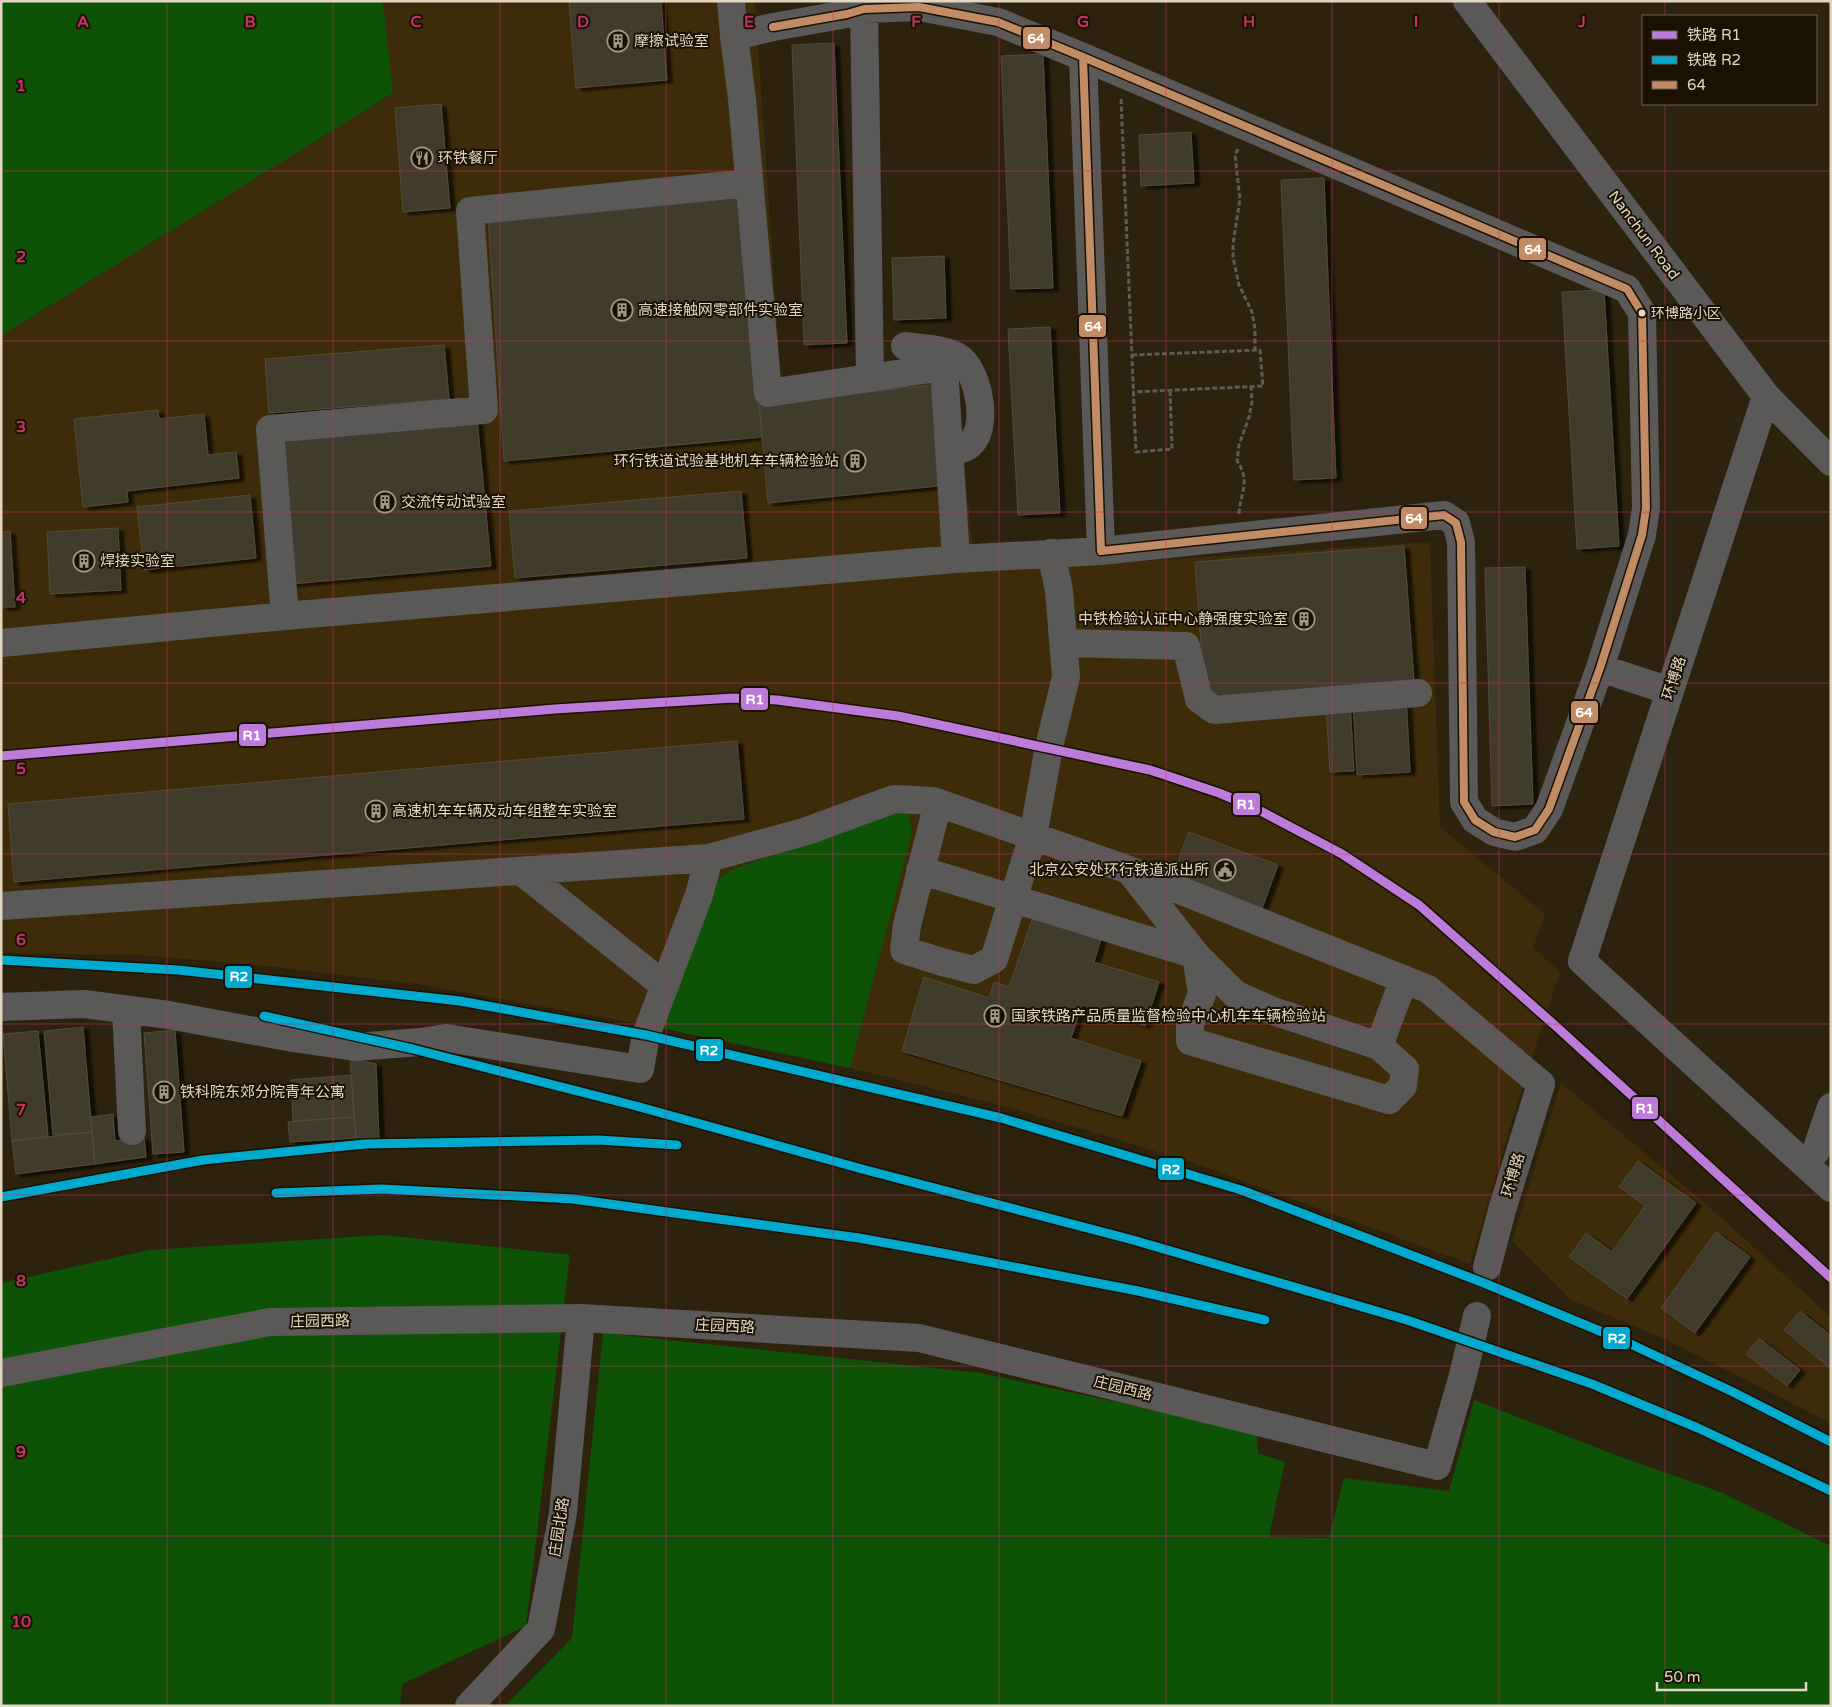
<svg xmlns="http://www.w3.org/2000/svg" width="1832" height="1707" viewBox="0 0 1832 1707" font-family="'Varela Round','Noto Sans SC',sans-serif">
	<defs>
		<filter id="shadow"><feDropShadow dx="5.5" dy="3" stdDeviation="1" flood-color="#0009"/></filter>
	</defs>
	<rect width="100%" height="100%" fill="#2c220d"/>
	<path fill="#3d2c0a" d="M383 1H755L781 381 953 354 973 552 1097 564 1430 542 1440 827 1545 914 1533 948 1560 972 1518 1101 1470 1264 1205 1167 1110 1137 988 1102 850 1068 662 1028 417 984 265 966 138 955 1 953V336L392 93Z
		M1561 1083 1707 1205 1831 1317V1423L1656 1335 1571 1300 1512 1241Z"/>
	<path fill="#0e5206" d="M1 1H383L393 93 1 336Z
		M899 809 909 815 912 833 850 1068 662 1028 713 883 732 870Z
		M383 1235 570 1255 526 1626 402 1684 400 1706H1V1283L149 1250Z
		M603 1333 981 1373 1257 1432 1258 1453 1285 1462 1269 1537 1329 1538 1344 1478 1449 1491 1474 1400 1613 1454 1720 1492 1831 1546V1706H505L572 1638Z"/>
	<path fill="#413b2a" stroke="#514b39" filter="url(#shadow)" d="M569 1H661L667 80 576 88Z
		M834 43 847 343 804 345 792 45Z
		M1043 54 1053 288 1011 289 1001 56Z
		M441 104 450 208 403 212 395 108Z
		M1191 132 1194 183 1141 186 1139 135Z
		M1324 178 1336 478 1294 480 1281 180Z
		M740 190 762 437 504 461 488 216Z
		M944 256 946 318 894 320 892 258Z
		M1604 290 1619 546 1577 549 1562 292Z
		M1050 327 1060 513 1018 515 1008 329Z
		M444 345 449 399 269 413 265 359Z
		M941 384 948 485 768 503 759 404Z
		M158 410 159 419 204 414 208 455 236 452 239 478 127 491 128 502 83 507 74 419Z
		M477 419 491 566 291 584 280 438Z
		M741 491 747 558 515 578 509 511Z
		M250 495 256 558 144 570 137 507Z
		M118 528 121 590 50 594 47 532Z
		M10 531 15 607H1V532Z
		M1404 546 1414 682 1205 698 1195 562Z
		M1525 567 1533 804 1492 806 1485 568Z
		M1406 697 1410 772 1357 775 1353 700Z
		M1350 703 1354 771 1330 772 1326 705Z
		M737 741 744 819 14 882 8 804Z
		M1189 832 1278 865 1262 908 1173 874Z
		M1034 914 1102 936 1094 962 1159 982 1145 1026 1082 1005 1071 1038 1141 1061 1122 1116 902 1051 924 977 989 998 994 982 1009 987Z
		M83 1027 92 1132 53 1135 44 1031Z
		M175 1030 184 1152 153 1154 144 1033Z
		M38 1031 48 1136 12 1141 3 1034Z
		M350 1058 376 1064 379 1138H356Z
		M351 1075 354 1117 293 1121 291 1080Z
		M113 1114 115 1141 144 1137 146 1157 95 1164 91 1117Z
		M354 1117 356 1138 290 1142 288 1122Z
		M92 1132 95 1164 16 1174 12 1141Z
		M1638 1161 1696 1203 1627 1299 1569 1257 1586 1233 1612 1252 1645 1206 1619 1187Z
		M1716 1232 1750 1257 1695 1333 1661 1308Z
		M1800 1311 1831 1336V1369L1784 1330Z
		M1759 1338 1800 1370 1787 1386 1746 1354Z"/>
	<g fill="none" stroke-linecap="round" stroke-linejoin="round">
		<path stroke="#5d5c58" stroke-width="3" stroke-dasharray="5 2.5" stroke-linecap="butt" d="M1121 99 1136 452 1172 449 1170 390
			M1238 149 1235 155 1240 199 1233 244V257L1239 285 1252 312 1255 329V350
			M1132 355 1260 350 1263 386 1133 392
			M1239 514C1240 493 1251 481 1237 461L1239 445 1249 417 1252 402 1251 386"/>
		<path stroke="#5a5958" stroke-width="28" d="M731 1 734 36
			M1467 1 1766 396 1831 462
			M864 9 870 378
			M905 346C920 348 950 349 961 359 978 374 988 422 973 441 967 449 958 450 949 451
			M1766 396 1582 961 1831 1188
			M956 559 944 367 768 393 742 99 734 36 773 27 847 14 864 9 919 7 998 22 1083 57 1627 289 1642 313 1646 508 1642 535 1600 668 1549 809 1535 830 1515 837 1494 832 1475 820 1464 802 1461 542 1456 523 1444 515 1101 551 1083 57
			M285 616 270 429 484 410 470 211 749 183
			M1 643 285 616 956 559 1101 551
			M1064 643 1186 646 1199 699 1214 710 1418 693
			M1600 668 1670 691
			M938 803 907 925 904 950 942 962 974 970 994 959 1033 836 1049 747 1066 677 1059 590 1051 553
			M920 870 1196 955 1235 994 1273 1011 1379 1046 1405 1069 1403 1086 1389 1100 1190 1041V1024L1202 994 1196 955 1129 870
			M521 871 665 986
			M1 906 709 858
			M1 1007 84 1004 169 1015 293 1038 355 1047 420 1042 446 1038 640 1069 646 1035 699 895 709 858 807 831 894 799 933 801 1129 870 1428 989 1541 1084 1502 1210 1487 1267
			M126 1010 132 1131
			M1379 1046 1404 979
			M1806 1165 1816 1151 1831 1107
			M1 1373 270 1322 581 1318 919 1338 1437 1466 1463 1375 1477 1316
			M469 1706 541 1629 563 1513 581 1318"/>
		<g stroke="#1a1103" stroke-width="11">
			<path id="bus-1" d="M773 27 847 14 864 9 919 7 998 22 1083 57 1627 289 1642 313 1646 508 1642 535 1600 668 1549 809 1535 830 1515 837 1494 832 1475 820 1464 802 1461 542 1456 523 1444 515 1101 551 1083 57"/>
		</g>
		<use href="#bus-1" stroke="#c18c65" stroke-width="8"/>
		<g stroke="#1a1103" stroke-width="12">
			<path id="rail-1" d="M1 756 555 709 733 698 777 700 898 716 1150 770 1219 793 1253 807 1342 854 1419 905 1559 1029 1831 1278"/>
		</g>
		<g stroke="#1a1103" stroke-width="12">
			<path id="rail-2" d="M1 960 178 970 460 1001 646 1035 1001 1118 1241 1190 1484 1283 1624 1341 1733 1392 1831 1442
				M264 1016 413 1049 636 1106 862 1169 1133 1240 1407 1320 1592 1384 1698 1428 1831 1491
				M276 1193 382 1189 573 1199 660 1211 859 1238 947 1254 1138 1291 1265 1320
				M1 1197 203 1160 365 1144 599 1140 677 1145"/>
		</g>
		<use href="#rail-1" stroke="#bd7bd9" stroke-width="9"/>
		<use href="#rail-2" stroke="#00a9ce" stroke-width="9"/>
	</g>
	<path fill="none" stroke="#c7346a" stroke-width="1" stroke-opacity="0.55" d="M167 1V1706M333 1V1706M500 1V1706M666 1V1706M833 1V1706M999 1V1706M1166 1V1706M1332 1V1706M1499 1V1706M1665 1V16M1665 104V1706M1 171H1831M1 341H1831M1 512H1831M1 683H1831M1 854H1831M1 1024H1831M1 1195H1831M1 1366H1831M1 1536H1831"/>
	<defs>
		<g id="building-ring" transform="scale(1.125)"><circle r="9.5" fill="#1a1103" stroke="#a29782" stroke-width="1.5"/><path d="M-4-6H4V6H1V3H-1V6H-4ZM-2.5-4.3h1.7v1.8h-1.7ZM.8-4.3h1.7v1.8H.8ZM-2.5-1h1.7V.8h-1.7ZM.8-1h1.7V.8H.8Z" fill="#a29782"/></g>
		<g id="restaurant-ring" transform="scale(1.125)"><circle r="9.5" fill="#1a1103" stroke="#a29782" stroke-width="1.5"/><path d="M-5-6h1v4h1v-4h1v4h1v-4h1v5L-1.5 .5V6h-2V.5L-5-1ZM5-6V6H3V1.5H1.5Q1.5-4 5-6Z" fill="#a29782"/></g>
		<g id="civic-ring" transform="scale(1.125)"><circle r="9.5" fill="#1a1103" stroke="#a29782" stroke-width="1.5"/><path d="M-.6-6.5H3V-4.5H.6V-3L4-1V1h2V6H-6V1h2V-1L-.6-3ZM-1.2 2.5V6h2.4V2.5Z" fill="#a29782"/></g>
	</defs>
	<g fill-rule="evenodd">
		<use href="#building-ring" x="618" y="41"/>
		<use href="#restaurant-ring" x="422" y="158"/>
		<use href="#building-ring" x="622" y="310"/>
		<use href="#building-ring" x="855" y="461"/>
		<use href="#building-ring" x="385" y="502"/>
		<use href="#building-ring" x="84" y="561"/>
		<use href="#building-ring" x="1304" y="619"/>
		<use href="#building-ring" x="376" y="811"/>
		<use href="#civic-ring" x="1225" y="870"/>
		<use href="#building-ring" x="995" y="1016"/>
		<use href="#building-ring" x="164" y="1092"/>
	</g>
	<circle fill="#e2d6c1" stroke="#1a1103" stroke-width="2" cx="1642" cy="313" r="4.5"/>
	<g text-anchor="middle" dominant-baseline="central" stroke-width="4" stroke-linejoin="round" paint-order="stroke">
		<g font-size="14" fill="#e2d6c1" stroke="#1a1103" text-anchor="start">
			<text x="1651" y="313">环博路小区</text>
		</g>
		<g font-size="15" fill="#e2d6c1" stroke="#1a1103" text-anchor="start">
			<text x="634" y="41">摩擦试验室</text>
			<text x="438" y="158">环铁餐厅</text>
			<text x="638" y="310">高速接触网零部件实验室</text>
			<text x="839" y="461" text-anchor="end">环行铁道试验基地机车车辆检验站</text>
			<text x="401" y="502">交流传动试验室</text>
			<text x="100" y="561">焊接实验室</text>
			<text x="1288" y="619" text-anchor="end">中铁检验认证中心静强度实验室</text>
			<text x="392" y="811">高速机车车辆及动车组整车实验室</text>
			<text x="1209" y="870" text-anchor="end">北京公安处环行铁道派出所</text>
			<text x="1011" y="1016">国家铁路产品质量监督检验中心机车车辆检验站</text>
			<text x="180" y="1092">铁科院东郊分院青年公寓</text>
		</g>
		<g font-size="15" fill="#e2d6c1" stroke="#1a1103">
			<text transform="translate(1644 235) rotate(53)">Nanchun Road</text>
			<text transform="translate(1674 678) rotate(-72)">环博路</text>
			<text transform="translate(1513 1175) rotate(-73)">环博路</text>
			<text transform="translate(320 1321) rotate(-1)">庄园西路</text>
			<text transform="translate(725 1326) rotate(3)">庄园西路</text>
			<text transform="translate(1123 1388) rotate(14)">庄园西路</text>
			<text transform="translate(559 1527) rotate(-81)">庄园北路</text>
		</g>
	</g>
	<g font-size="16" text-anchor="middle" font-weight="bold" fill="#c7346a" stroke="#1a1103" stroke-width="4" stroke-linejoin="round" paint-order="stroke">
		<text x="83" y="27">A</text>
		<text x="250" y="27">B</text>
		<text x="416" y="27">C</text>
		<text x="583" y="27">D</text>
		<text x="749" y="27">E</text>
		<text x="916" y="27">F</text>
		<text x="1083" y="27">G</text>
		<text x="1249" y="27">H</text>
		<text x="1416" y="27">I</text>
		<text x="1582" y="27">J</text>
		<text x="21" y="91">1</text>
		<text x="21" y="262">2</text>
		<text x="21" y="432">3</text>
		<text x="21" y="603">4</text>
		<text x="21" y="774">5</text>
		<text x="21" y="945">6</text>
		<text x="21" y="1115">7</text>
		<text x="21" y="1286">8</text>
		<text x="21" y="1457">9</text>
		<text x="21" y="1627">10</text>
	</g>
	<g stroke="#1a1103" stroke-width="2">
		<rect x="1022" y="26" width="29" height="24" rx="5" fill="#c18c65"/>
		<rect x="1518" y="237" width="29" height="24" rx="5" fill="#c18c65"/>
		<rect x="1078" y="314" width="29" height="24" rx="5" fill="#c18c65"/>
		<rect x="1400" y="506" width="28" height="24" rx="5" fill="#c18c65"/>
		<rect x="740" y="687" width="29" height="24" rx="5" fill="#bd7bd9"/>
		<rect x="1570" y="700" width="29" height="24" rx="5" fill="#c18c65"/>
		<rect x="238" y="723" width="29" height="24" rx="5" fill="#bd7bd9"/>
		<rect x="1232" y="792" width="29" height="24" rx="5" fill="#bd7bd9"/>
		<rect x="224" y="965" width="29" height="24" rx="5" fill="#00a9ce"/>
		<rect x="695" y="1038" width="29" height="24" rx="5" fill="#00a9ce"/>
		<rect x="1631" y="1096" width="28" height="24" rx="5" fill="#bd7bd9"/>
		<rect x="1157" y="1157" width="28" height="24" rx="5" fill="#00a9ce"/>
		<rect x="1602" y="1326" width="29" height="24" rx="5" fill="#00a9ce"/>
	</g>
	<g font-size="14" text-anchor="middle" font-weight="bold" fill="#fff">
		<text x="1036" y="43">64</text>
		<text x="1533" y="254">64</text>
		<text x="1093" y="331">64</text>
		<text x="1414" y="523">64</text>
		<text x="755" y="704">R1</text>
		<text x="1584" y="717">64</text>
		<text x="252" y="740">R1</text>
		<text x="1246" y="809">R1</text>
		<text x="239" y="981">R2</text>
		<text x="709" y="1055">R2</text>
		<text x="1645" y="1113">R1</text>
		<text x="1171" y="1174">R2</text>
		<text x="1617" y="1343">R2</text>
	</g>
	<rect width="1832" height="1707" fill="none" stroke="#e2d6c1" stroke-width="5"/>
	<rect x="1642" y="15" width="175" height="90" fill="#1a1103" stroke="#6a604f"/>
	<rect x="1652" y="31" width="25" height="8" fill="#bd7bd9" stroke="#6a604f"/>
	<text x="1687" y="40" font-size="15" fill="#e2d6c1">铁路 R1</text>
	<rect x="1652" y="56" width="25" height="8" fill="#00a9ce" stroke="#6a604f"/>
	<text x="1687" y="65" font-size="15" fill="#e2d6c1">铁路 R2</text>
	<rect x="1652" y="81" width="25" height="8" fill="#c18c65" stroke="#6a604f"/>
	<text x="1687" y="90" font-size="15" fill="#e2d6c1">64</text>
	<path d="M1657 1682v8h149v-8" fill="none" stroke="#e2d6c1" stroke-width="2.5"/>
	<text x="1664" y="1682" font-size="15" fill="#e2d6c1" stroke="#1a1103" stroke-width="4" paint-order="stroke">50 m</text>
</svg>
